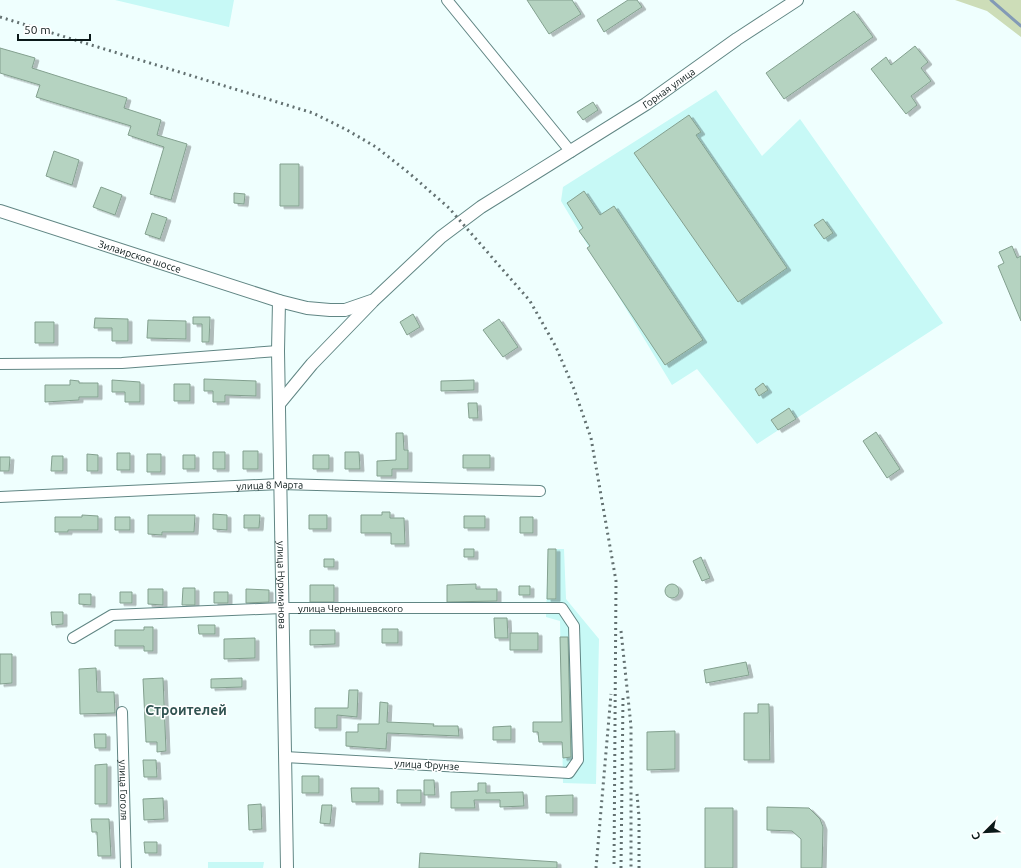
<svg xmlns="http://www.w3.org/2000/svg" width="1021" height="868" viewBox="0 0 1021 868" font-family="Ubuntu,sans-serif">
	<defs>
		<filter id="shadow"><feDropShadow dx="4" dy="2.5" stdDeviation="0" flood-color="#0004"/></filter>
	</defs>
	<rect width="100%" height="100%" fill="#effffe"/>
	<path fill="#c7f9f6" d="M115 0H234L229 27Z
		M716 90 762 156 800 119 943 323 757 444 697 369 672 385 561 201 563 187Z
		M548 549H564L566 599 599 639 596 784 563 783 560 621 546 617Z
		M208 862H264L263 868H208Z"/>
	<path fill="#cdddb8" d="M955 0H1021V37L987 11Z"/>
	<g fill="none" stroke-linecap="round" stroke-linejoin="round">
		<path stroke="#839ab6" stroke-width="3" d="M991 0 1021 26"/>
	</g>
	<path fill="#b5d3c1" stroke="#83a08f" filter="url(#shadow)" d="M527 0H572L581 14 549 34Z
		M628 0H637L642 7 604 32 597 20Z
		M854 11 873 37 784 99 766 73Z
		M915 46 928 62 921 68 931 81 911 96 917 105 906 114 871 69 886 57 891 65Z
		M0 48 35 58 32 68 127 98 124 108 161 120 157 135 187 144 171 200 150 194 164 147 128 135 131 126 36 97 40 85 0 73Z
		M593 102 598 110 583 120 577 112Z
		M689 115 701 132 696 135 787 268 738 302 634 153Z
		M54 151 79 160 72 185 46 176Z
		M280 164H299V206H280Z
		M101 187 122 195 115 215 93 207Z
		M584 191 600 215 614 206 703 340 665 365 587 248 590 246 579 231 583 228 567 203Z
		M234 193 245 194 244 204 234 203Z
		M152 213 167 218 160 239 145 234Z
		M823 219 833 233 824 239 814 225Z
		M1012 246 1017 258 1021 256V321L998 266 1004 263 999 252Z
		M413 314 420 327 407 335 400 322Z
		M193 317H210L209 342H202V324H193Z
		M95 318 128 319V341H112V328H94Z
		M499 319 518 347 503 357 483 330Z
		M148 320 186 321V339L147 338Z
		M35 322H54V343H35Z
		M204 379 256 381V396L225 395V402H213V391H204Z
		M70 380 79 381V383H98V397H79V400L45 402V385H70Z
		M112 380 140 382V402H125V392H112Z
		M474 380V390L441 391V381Z
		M763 383 768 390 759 396 755 389Z
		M174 384H190V401H174Z
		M468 403H477L478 418H469Z
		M789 408 796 419 778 430 771 420Z
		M876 432 900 469 887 478 863 441Z
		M396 433H403L404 450H408V469H392V476H377V461L396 460Z
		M243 451H258V469H243Z
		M213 452H225V469H213Z
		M345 452H359L360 469H345Z
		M117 453H130V470H117Z
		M87 454 98 455V471H87Z
		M147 454H161V472H147Z
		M183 455H195V469H183Z
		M313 455H329V469H313Z
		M463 455H490V468H463Z
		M52 456H63V471H51Z
		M0 457H10L9 471H0Z
		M382 512H390V518H404L405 544H391V533H361V515H382Z
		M213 514 227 515V530L213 529Z
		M82 515 98 516V530H68V532H55V517H82Z
		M148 515H195L194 532H162V535L148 534Z
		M244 515H260L259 528H244Z
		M309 515H327V529H309Z
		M464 516H485V528H464Z
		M115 517H130V530H115Z
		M520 517H533V533H520Z
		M464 549H474V557H464Z
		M548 549H556V599H547Z
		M701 557 710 578 702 581 693 561Z
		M324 559H334V567H324Z
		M665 591a7 7 0 1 1 14 0a7 7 0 1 1-14 0Z
		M476 584V589H497V601L447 602V585Z
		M310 585H334V602H310Z
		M519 586H530V595H519Z
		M183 588H195V605H182Z
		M148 589H163V605L148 604Z
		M246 589 269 590V602L246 603Z
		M120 592H132V603H120Z
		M214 592H228V603H214Z
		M79 594H91V605L79 604Z
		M51 612H63V624L52 625Z
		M494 618H507L508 638H495Z
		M198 625H215V634H199Z
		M144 627H153V651H144V646H115V630H144Z
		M382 629H398V643H382Z
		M310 630H335V644L310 645Z
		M510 633H538V650H510Z
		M560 637H568L571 757 563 758 562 742H539L538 732H533V722H562Z
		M255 638V658L224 659V639Z
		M0 654H12V683L0 684Z
		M746 662 749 675 706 683 704 670Z
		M96 668 97 692H114L115 713 80 714 79 669Z
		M163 678 166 751 157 752V742H146L143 679Z
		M242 678V687L211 688V679Z
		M349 690H358L357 717 337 715V728H315V708H348Z
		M380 702 388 703 387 722 434 724 433 726H458L459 736 387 733 386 749 346 746V732H358V724H379Z
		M758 704H769L770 760H744V713H758Z
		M511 726V740H493V727Z
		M675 731V769L647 770V732Z
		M94 734H106V748H95Z
		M143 760H156L157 777H144Z
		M107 764V804H95V765Z
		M302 776H319V793H302Z
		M424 780H434L435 795H424Z
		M478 783H486V793L523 792 524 806 500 807V800H474L475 808H451V792L478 791Z
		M351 788H379V802H352Z
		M397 790H421V803H397Z
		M573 795V813H546V796Z
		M163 798 164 819 144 820 143 799Z
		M261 804 262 829 249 830 248 805Z
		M322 805H332L330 824 320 823Z
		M767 807 809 808 820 819 823 827 822 868H801V839L792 831 767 830Z
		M705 808H733V868H705Z
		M91 819H109L111 856H98L97 832H92Z
		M144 842H157V853H145Z
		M420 853 557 862V868H419Z"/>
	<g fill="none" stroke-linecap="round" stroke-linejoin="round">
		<g stroke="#618684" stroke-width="12">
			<g id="minor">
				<path d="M447 0 571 152"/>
				<path d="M0 364 122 363 278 351"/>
				<path id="s1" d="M0 497 280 484 540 491"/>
				<path id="s2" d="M73 638 112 615 282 608H562L574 626 578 760 569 773 285 757"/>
				<path id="s3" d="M122 712 126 868"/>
			</g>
		</g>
		<g stroke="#618684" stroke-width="14">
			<g id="major">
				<path id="s4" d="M0 211 279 301 307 308 330 310H345L374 300 441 237 481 207 646 104 737 39 797 0"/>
				<path id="s5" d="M279 301 278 351 287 868"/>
				<path d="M279 404 312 364 372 302"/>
			</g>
		</g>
		<use href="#minor" stroke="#fff" stroke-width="10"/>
		<use href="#major" stroke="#fff" stroke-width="12"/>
		<path stroke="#637171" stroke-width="3" stroke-dasharray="2 4" stroke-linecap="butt" d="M0 17 313 113 347 130 376 147 409 173 449 208 530 301 556 347 574 389 591 438 616 581 614 868
			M621 631 631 726V868
			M637 794 639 817V868
			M596 868 611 694
			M621 868 623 698"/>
	</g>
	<g text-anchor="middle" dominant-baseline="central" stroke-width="3" stroke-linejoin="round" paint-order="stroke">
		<g font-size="10" fill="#0b1919" stroke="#fff">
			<text stroke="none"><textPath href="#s4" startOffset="755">Горная улица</textPath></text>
			<text stroke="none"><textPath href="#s4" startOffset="147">Зилаирское шоссе</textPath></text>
			<text stroke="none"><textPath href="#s1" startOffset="270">улица 8 Марта</textPath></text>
			<text stroke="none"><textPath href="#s5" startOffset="284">улица Нуриманова</textPath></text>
			<text stroke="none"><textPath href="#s2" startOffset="284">улица Чернышевского</textPath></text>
			<text transform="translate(427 765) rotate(3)">улица Фрунзе</text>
			<text stroke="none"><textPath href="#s3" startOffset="78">улица Гоголя</textPath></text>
		</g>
		<g font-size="14" font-weight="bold" fill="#315452" stroke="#fff">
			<text x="186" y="710">Строителей</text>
		</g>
	</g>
	<g transform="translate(985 832) rotate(246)" stroke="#ffffff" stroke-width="3" paint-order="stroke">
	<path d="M0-3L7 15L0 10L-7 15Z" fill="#0b1919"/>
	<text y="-6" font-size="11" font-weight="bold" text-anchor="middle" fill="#0b1919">С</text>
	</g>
	<path d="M18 34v6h72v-6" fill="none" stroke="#0b1919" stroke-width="2"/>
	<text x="24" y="34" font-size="12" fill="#0b1919" stroke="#ffffff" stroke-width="3" paint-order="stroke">50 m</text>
</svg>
